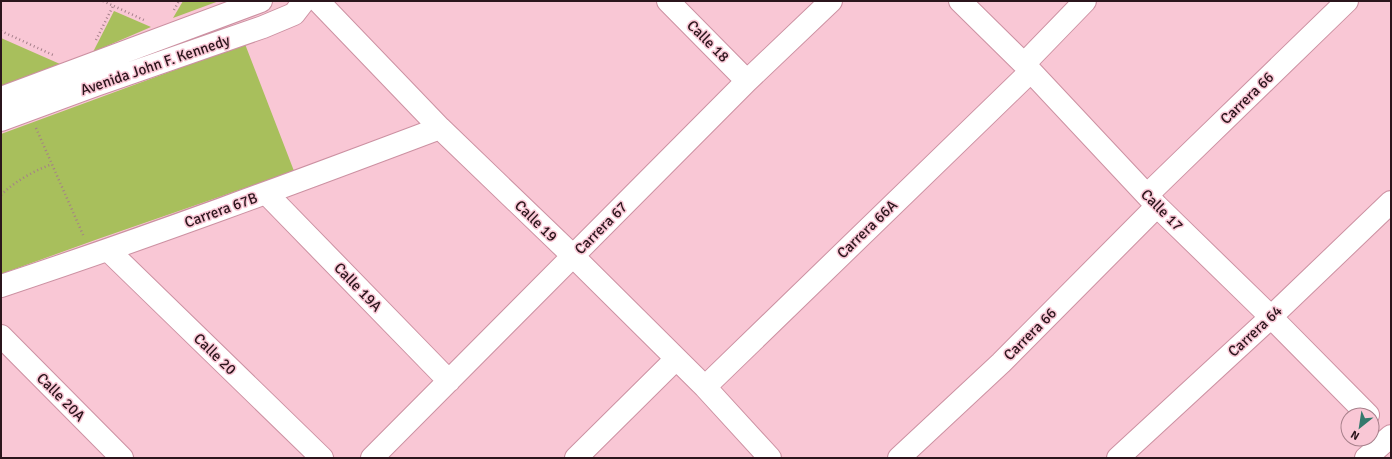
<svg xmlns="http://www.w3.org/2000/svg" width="1392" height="459" viewBox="0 0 1392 459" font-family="Signika,sans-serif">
	<rect width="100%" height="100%" fill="#f9c7d5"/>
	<path fill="#a8bf5c" d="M183 1H219L173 18Z
		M114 11 151 27 93 52Z
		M1 38 60 64 1 86Z
		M245 44 294 171 98 239 1 274V134Z"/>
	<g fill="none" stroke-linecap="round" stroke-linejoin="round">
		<g stroke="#cc91a2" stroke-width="24">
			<path id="minor" d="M318 1 440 128 573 256 705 387 770 458
				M668 1 747 81
				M960 1 1024 64 1157 206 1271 317 1368 415
				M1024 64 1085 1
				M267 194 449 381
				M1147 195 1347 1
				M108 250 322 458
				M1 286C149 237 294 183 440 128
				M1 336 122 458
				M705 387 1030 72
				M372 458 747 81 831 1
				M576 458 676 359
				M899 458 1001 363 1157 206
				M1118 458 1271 317 1391 202
				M1366 458 1391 436"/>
		</g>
		<g stroke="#cc91a2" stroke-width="24">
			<path id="tertiary" d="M1 98 261 1
				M1 120 96 85 263 27 294 14 304 1"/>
		</g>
		<path stroke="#a57f8a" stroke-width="2.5" stroke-dasharray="1 3" stroke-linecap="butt" d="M103 1 146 21
			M174 10 179 1
			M1 31 53 55
			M96 40 113 6
			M36 128 84 237
			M1 195C15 181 34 171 52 164"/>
		<use href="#minor" stroke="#fff" stroke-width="22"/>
		<use href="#tertiary" stroke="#fff" stroke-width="22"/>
	</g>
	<g text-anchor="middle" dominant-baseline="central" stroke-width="3" stroke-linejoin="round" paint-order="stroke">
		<g font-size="15" fill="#2b151c" stroke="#f9c7d5">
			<text transform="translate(708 41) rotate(45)">Calle 18</text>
			<text transform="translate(155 65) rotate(-19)">Avenida John F. Kennedy</text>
			<text transform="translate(1247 98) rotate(-44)">Carrera 66</text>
			<text transform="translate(221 210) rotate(-20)">Carrera 67B</text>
			<text transform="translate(1162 210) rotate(45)">Calle 17</text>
			<text transform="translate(536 221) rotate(44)">Calle 19</text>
			<text transform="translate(601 228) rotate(-45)">Carrera 67</text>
			<text transform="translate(867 229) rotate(-44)">Carrera 66A</text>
			<text transform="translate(358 287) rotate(46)">Calle 19A</text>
			<text transform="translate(1255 331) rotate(-43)">Carrera 64</text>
			<text transform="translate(1030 334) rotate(-45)">Carrera 66</text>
			<text transform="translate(215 354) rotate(44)">Calle 20</text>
			<text transform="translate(61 397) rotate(45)">Calle 20A</text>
		</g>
	</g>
	<rect width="1392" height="459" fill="none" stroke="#2b151c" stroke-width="4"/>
	<g transform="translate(1360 427) rotate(210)"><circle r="19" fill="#f9c7d5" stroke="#a7808b"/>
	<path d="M0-3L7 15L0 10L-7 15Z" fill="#35796d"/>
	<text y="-6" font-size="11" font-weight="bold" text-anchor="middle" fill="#2b151c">N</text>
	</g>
</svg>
